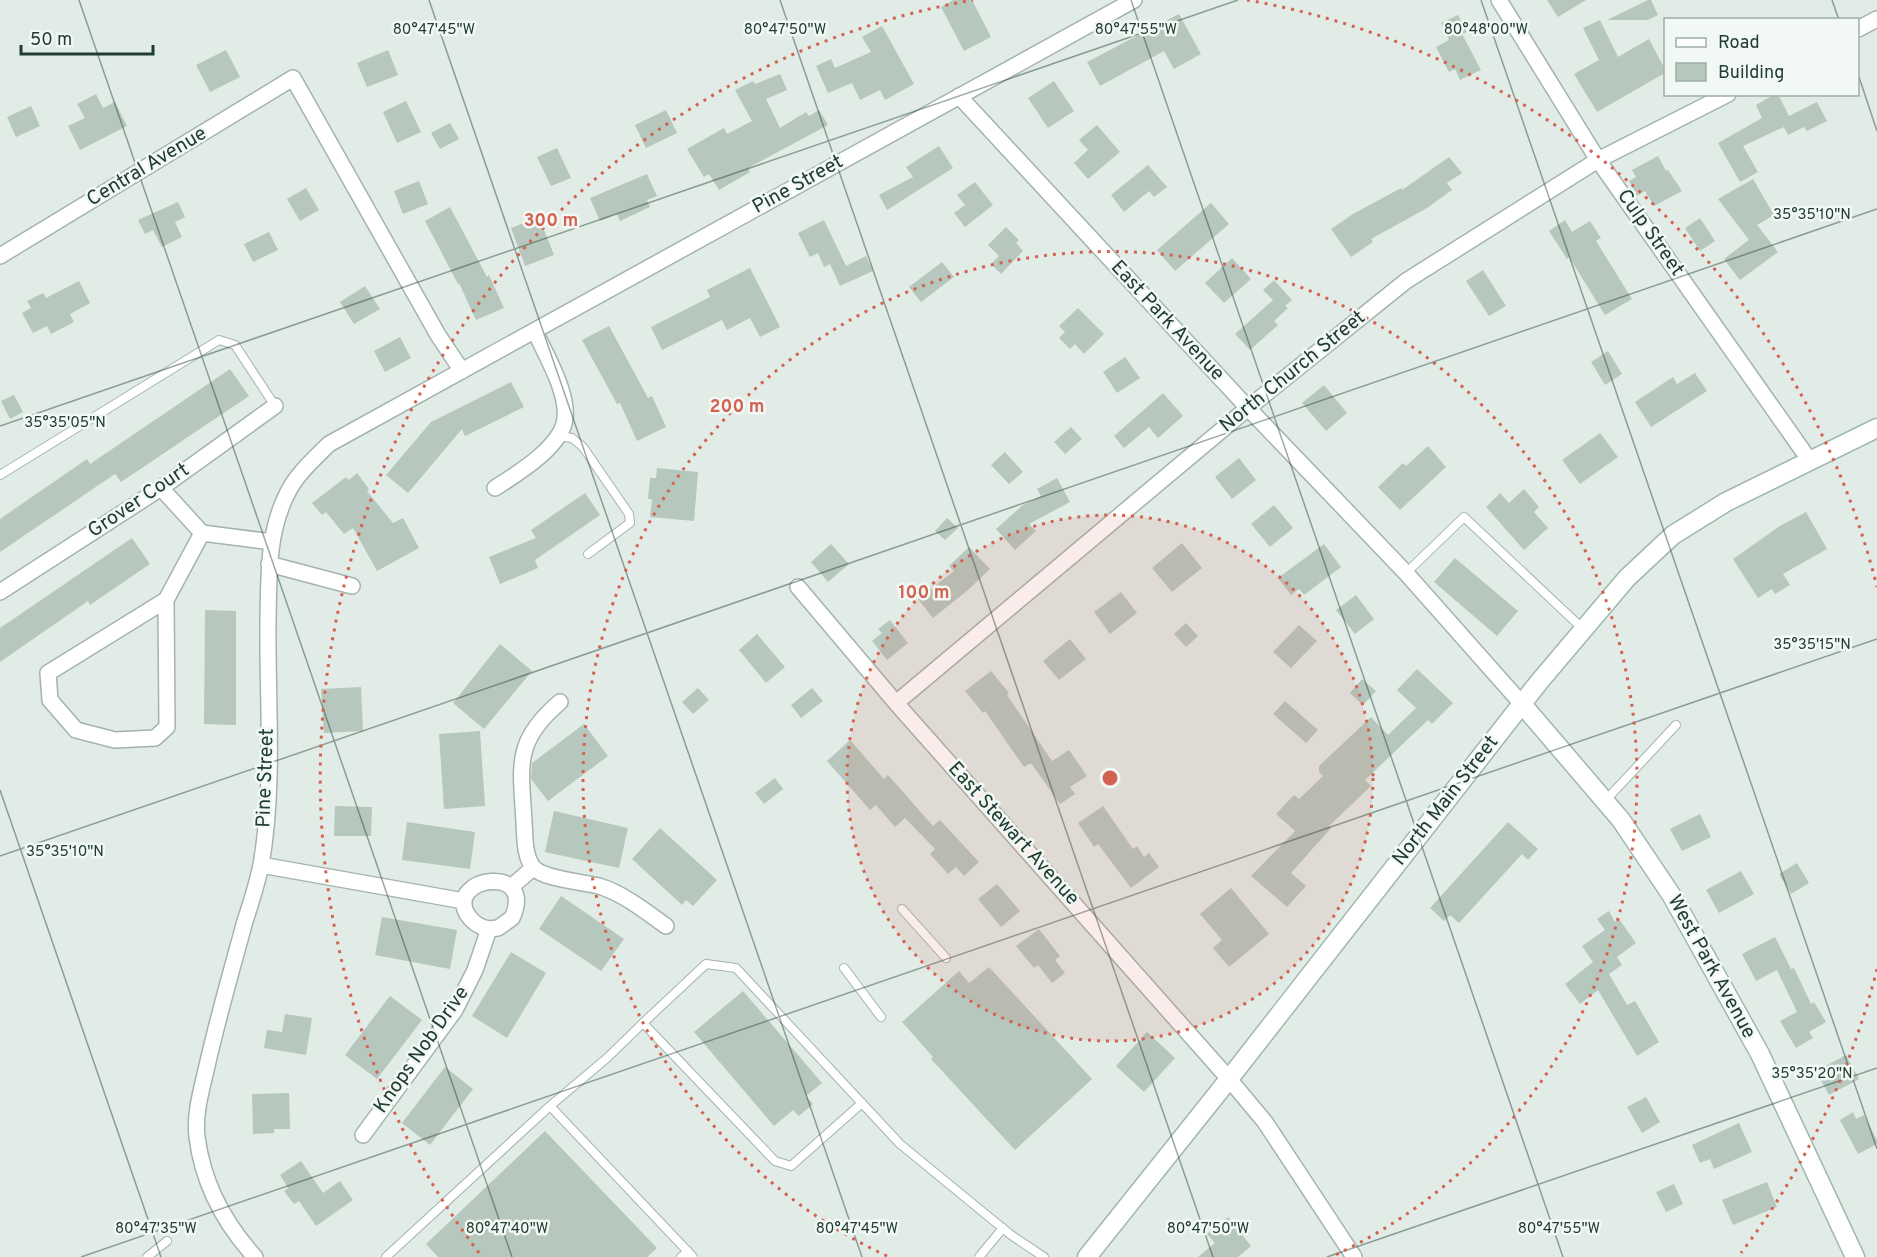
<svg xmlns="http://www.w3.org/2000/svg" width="1877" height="1257" viewBox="0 0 1877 1257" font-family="Overpass,sans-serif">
	<rect width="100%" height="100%" fill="#e1ece6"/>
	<path fill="#b6c7be" d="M953 0H972L991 37 964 51 941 7Z
		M1547 0H1586L1558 17Z
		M1648 0H1651L1658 15 1648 20H1607Z
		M1179 14 1201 54 1174 69 1164 51 1100 86 1087 62Z
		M1458 15 1467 32 1462 34 1481 70 1460 80 1455 69 1449 72 1436 47 1449 40 1441 23Z
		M1600 20 1618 57 1649 39 1665 69V73L1597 112 1574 74 1599 60 1583 28Z
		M882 26 914 84 885 100 880 90 860 100 852 83 828 93 816 66 831 59 835 68 871 52 862 37Z
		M226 50 240 77 210 92 196 65Z
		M388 50 398 75 367 87 357 63Z
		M780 74 787 90 766 99 780 128 806 112 809 116 819 110 828 125 748 168 750 172 719 190 709 174 704 177 687 149 724 128 727 134 752 121 735 90 753 81 755 84Z
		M1054 81 1074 111 1048 128 1028 98Z
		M96 94 103 108 115 102 127 126 80 150 68 126 85 118 77 104Z
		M1775 94H1778L1789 116 1817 102 1827 121 1807 131 1804 127 1788 135 1784 127 1743 146 1758 172 1740 182 1718 143 1762 118 1756 105Z
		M406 101 421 132 397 143 383 112Z
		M31 106 40 126 16 137 7 117Z
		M666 110 677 133 646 148 635 125Z
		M450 123 459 139 440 149 431 133Z
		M1097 125 1120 152 1088 179 1074 163 1088 150 1079 140Z
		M939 146 953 168 887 210 879 195 913 177 906 167Z
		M557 148 571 178 551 186 537 157Z
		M1658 156 1666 171 1668 170 1682 191 1654 206 1645 191 1637 196 1629 181 1636 177 1632 170Z
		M1449 157 1462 173 1447 183 1452 190 1427 208 1371 239 1373 242 1351 257 1331 229 1353 214 1401 188 1402 190Z
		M1148 165 1167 187 1154 197 1149 191 1124 212 1111 195Z
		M647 174 657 196 647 200 650 207 620 221 617 214 600 221 590 198Z
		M1753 179 1774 215 1757 225 1778 252 1740 280 1724 259 1749 240 1718 199Z
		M419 181 428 204 403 214 394 191Z
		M975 182 993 205 965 227 954 213 965 205 957 195Z
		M306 188 319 210 300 221 287 199Z
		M178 202 185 217 175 222 182 237 162 247 153 230 145 234 138 220Z
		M1211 203 1229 224 1175 271 1157 250Z
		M450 207 487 277 489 275 504 308 476 320 459 283 458 284 425 221Z
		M539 217 554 255 525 266 511 228Z
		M1700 218 1715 241 1700 251 1685 228Z
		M824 220 846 266 866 256 873 271 840 286 830 264 824 267 818 253 810 257 798 233Z
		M1565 220 1572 232 1590 221 1601 238 1596 241 1632 299 1605 315 1569 257 1567 259 1549 231Z
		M1006 227 1019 240 1016 243 1023 251 1001 274 991 264 999 256 988 245Z
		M269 232 278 250 253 262 244 244Z
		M1232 258 1251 279 1224 303 1205 283Z
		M942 262 954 277 921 302 909 287Z
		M750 268 780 327 760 337 750 318 727 330 722 320 662 350 651 327 710 297 707 290Z
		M1483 270 1506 306 1489 316 1466 281Z
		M1274 280 1292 300 1285 306 1288 308 1274 321 1278 325 1250 350 1235 334 1273 300 1263 290Z
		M79 281 90 303 70 314 74 322 51 334 47 326 33 333 22 313 31 308 27 301 43 293 46 298Z
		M365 286 380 309 354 324 340 302Z
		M1078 308 1104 334 1084 354 1075 344 1070 349 1059 338 1065 332 1059 326Z
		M609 326 648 398 652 396 666 427 637 441 620 403 617 404 582 340Z
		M400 337 411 358 385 372 374 351Z
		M1608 351 1622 374 1605 385 1591 362Z
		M1125 357 1140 378 1117 393 1103 372Z
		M230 369 249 396 121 482 115 474 0 552V519L87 459 90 464Z
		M1695 373 1707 391 1651 427 1635 402 1673 377 1677 384Z
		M511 382 524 407 465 436 462 429 408 493 386 475 431 422Z
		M1324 385 1347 413 1326 431 1302 403Z
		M1163 393 1183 416 1158 438 1149 427 1124 448 1114 436Z
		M14 395 23 412 10 419 1 401Z
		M1071 427 1082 439 1065 454 1054 442Z
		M1600 433 1618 457 1580 484 1562 460Z
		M1428 446 1446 467 1400 510 1378 487 1403 463 1406 466Z
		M1005 452 1023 472 1009 484 991 465Z
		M1239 458 1256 480 1232 499 1215 477Z
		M657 468 698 472 694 521 650 517 652 499H648L650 478H656Z
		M357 473 369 489 367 491 393 523 403 518 419 548 377 571 353 528 344 534 326 512 322 515 312 503 346 477 349 480Z
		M1057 478 1070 502 1029 524 1036 531 1015 550 996 529 1023 505 1041 496 1037 489Z
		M1524 489 1539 507 1534 512 1548 528 1524 550 1486 507 1500 493 1509 503Z
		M585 493 600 515 535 560 538 568 500 584 489 557 536 538 531 530Z
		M1274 505 1293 528 1270 547 1251 524Z
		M1806 512 1827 549 1783 574 1790 585 1775 594 1772 589 1758 598 1733 559 1780 526Z
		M947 518 958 528 945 540 935 531Z
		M132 538 150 564 90 605 88 601 0 662V628Z
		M1182 543 1202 568 1172 592 1152 568Z
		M831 544 849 564 828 582 811 562Z
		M1324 544 1341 567 1304 595 1299 589 1291 595 1278 578Z
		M969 547 990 569 968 590 933 618 918 599 954 571 949 566Z
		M1455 558 1518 611 1497 636 1434 582Z
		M1121 592 1137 613 1110 634 1094 612Z
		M1356 595 1374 619 1355 634 1336 610Z
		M205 610 236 611V725L204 724Z
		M890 620 908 643 887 660 872 641 882 633 878 629Z
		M1186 623 1198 636 1186 647 1174 634Z
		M1299 625 1317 641 1291 668 1273 652Z
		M757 634 785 667 766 683 739 650Z
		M1070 639 1086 659 1059 680 1043 661Z
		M500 644 532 671 484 729 453 703Z
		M1417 669 1453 703 1432 724 1428 720 1365 780 1371 786 1329 826 1331 828 1291 873 1306 886 1287 907 1251 876 1295 831 1276 814 1294 795 1299 799 1323 776 1319 772V766L1371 717 1388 735 1416 708 1397 690Z
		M991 671 1009 693 1007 695 1052 761 1069 750 1087 776 1070 787 1075 794 1060 804 1031 763 1024 767 985 711 983 713 965 691Z
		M1362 679 1376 691 1363 705 1350 693Z
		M361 687 363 731 324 733 321 689Z
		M698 688 709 700 693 714 682 702Z
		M812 688 823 701 801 718 791 705Z
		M1285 701 1318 730 1306 743 1273 714Z
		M584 724 608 756 548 801 531 779 532 763Z
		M480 731 485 806 444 809 439 734Z
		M850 740 884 779 888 775 933 826 940 820 979 862 964 876 956 867 948 874 930 854 935 849 905 818 895 827 876 805 870 810 827 761Z
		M775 778 783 789 764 804 755 793Z
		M335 806 372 807 371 836H334Z
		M1103 806 1133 849 1137 846 1144 857 1149 853 1159 867 1131 888 1098 844 1094 847 1078 823Z
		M554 811 628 828 619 868 545 852Z
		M1700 814 1711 837 1682 851 1670 829Z
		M407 822 475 832 470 869 402 860Z
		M1508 822 1538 849 1528 860 1522 854 1459 923 1450 915 1444 921 1430 908Z
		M660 828 717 880 693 906 686 900 682 905 632 859Z
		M1797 863 1809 883 1791 894 1779 874Z
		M1741 871 1754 894 1719 913 1706 890Z
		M997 884 1020 911 1001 927 978 899Z
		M1231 888 1269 934 1229 967 1213 948 1222 940 1200 914Z
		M561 896 624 939 601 971 539 929Z
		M1609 911 1615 922 1619 919 1636 943 1617 957 1622 965 1609 974 1627 1005 1635 1001 1659 1042 1637 1056 1598 990 1580 1004 1565 984 1593 962 1582 946 1605 930 1597 919Z
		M382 917 457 930 450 969 375 955Z
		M1039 929 1060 956 1055 960 1065 973 1052 983 1038 965 1034 968 1016 946Z
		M1775 937 1791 969 1794 968 1811 1004 1814 1002 1826 1022 1809 1032 1813 1038 1796 1048 1780 1021 1797 1012 1777 970 1756 981 1742 954Z
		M511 952 546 973 507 1038 472 1016Z
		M989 967 1092 1079 1015 1150 931 1059 933 1057 902 1022 959 971 969 983Z
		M743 991 822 1083 806 1096 813 1104 799 1116 793 1110 774 1126 694 1032Z
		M390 996 422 1020 377 1079 345 1055Z
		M285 1014 312 1018 306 1055 264 1048 267 1030 282 1032Z
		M1147 1032 1175 1058 1144 1092 1116 1066Z
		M1846 1055 1859 1079 1829 1095 1816 1071Z
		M445 1067 473 1089 430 1145 402 1123Z
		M289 1093 290 1129H274V1133L253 1134 252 1094Z
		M1646 1097 1660 1122 1642 1133 1627 1107Z
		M1853 1112 1856 1119 1864 1115 1877 1140V1144L1858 1154 1840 1120Z
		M1739 1123 1752 1152 1714 1169 1710 1159 1700 1163 1692 1145Z
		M545 1131 657 1248 647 1257H438L426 1244Z
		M301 1161 323 1193 340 1181 353 1200 316 1226 299 1201 294 1204 284 1191 288 1188 280 1175Z
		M1767 1182 1777 1207 1733 1225 1722 1200Z
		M1674 1184 1683 1204 1666 1212 1656 1192Z
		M1228 1217 1251 1246 1238 1257H1198L1215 1243 1207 1234Z"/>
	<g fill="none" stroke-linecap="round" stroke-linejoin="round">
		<g stroke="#a4b4ac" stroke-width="10">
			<path id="lane" d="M559 436 572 438 583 447 629 514 630 523 588 554
				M0 475 219 340 235 345 275 406
				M1406 573 1464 517 1583 629
				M1605 801 1676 725
				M902 909 946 958
				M844 968 881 1017
				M643 1023 607 1058 550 1106 693 1257
				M862 1103 791 1166 775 1161 643 1023 706 964 736 968 900 1144 1011 1235 1044 1257
				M147 1257 167 1241
				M386 1257 550 1106
				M681 1257 688 1251
				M979 1257 1003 1228"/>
		</g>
		<g stroke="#a4b4ac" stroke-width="18">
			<path id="street" d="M1499 0 1598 160 1810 461
				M1858 29 1877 19
				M959 96 1248 408 1406 573 1522 704
				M0 256 293 78 438 335 462 371
				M161 488 202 533 272 542
				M495 488C517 474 563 446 565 418 568 391 545 354 535 331
				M269 564 352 586
				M798 587 896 703 1229 1079 1265 1122 1354 1257
				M0 592 161 488 275 406
				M166 600 48 673 50 700 76 730 115 740 155 738 167 727 166 600 202 533
				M560 702C513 742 521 766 524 822 525 836 524 856 533 867 542 879 583 882 599 886 624 894 645 911 666 926
				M896 703 1248 408 1406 281 1598 160 1728 94
				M261 865 464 901
				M511 887 533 868
				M363 1135 455 1010 475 970 489 929 498 928 512 918C537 863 446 877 467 914 473 923 479 927 489 929
				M255 1257C224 1223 203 1184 197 1137 194 1114 202 1088 207 1066 218 1017 232 969 245 921 251 903 257 884 261 865 275 784 267 702 268 621 269 577 267 532 288 492 297 474 315 458 329 444L1134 0"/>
		</g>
		<g stroke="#9fb8ac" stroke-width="21">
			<path id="secondary" d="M1522 704 1621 820 1672 896 1760 1054 1855 1257
				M1087 1257 1229 1079 1539 682 1627 578 1673 535 1726 502 1877 428"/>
		</g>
		<use href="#lane" stroke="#fff" stroke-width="8"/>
		<use href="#street" stroke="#fff" stroke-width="15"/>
		<use href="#secondary" stroke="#fff" stroke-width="18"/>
	</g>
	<path fill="none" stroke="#213d32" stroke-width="1.5" stroke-opacity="0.45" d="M79 0 512 1257M429 0 862 1257M780 0 1213 1257M1131 0 1563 1257M1481 0 1877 1149M1832 0 1839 20M1858 74 1877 131M0 426 1238 0M0 790 161 1257M0 856 1877 209M81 1257 1877 639M1327 1257 1877 1068"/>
	<circle cx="1110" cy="778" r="263" fill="#d46252" fill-opacity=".12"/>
	<g fill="none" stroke="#d46252" stroke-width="3" stroke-dasharray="3 6">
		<circle cx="1110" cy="778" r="263"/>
		<path d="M887 1256A527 527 0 1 1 1333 1256"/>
		<path d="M1877 969A790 790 0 0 1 1741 1253M479 1253A790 790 0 0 1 973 0M1247 0A790 790 0 0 1 1877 587"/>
	</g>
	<g text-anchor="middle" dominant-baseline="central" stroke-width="5" stroke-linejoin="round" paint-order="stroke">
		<g font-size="20" fill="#213d32" stroke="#f2f8f4">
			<text transform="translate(147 167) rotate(-31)">Central Avenue</text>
			<text transform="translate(798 185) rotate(-29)">Pine Street</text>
			<text transform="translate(1650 233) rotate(55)">Culp Street</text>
			<text transform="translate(1167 321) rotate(47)">East Park Avenue</text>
			<text transform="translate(1293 372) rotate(-39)">North Church Street</text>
			<text transform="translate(139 501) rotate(-34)">Grover Court</text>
			<text transform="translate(266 778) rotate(-88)">Pine Street</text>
			<text transform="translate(1446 801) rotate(-52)">North Main Street</text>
			<text transform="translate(1013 834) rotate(48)">East Stewart Avenue</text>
			<text transform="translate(1711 967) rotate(61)">West Park Avenue</text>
			<text transform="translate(422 1050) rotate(-55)">Knops Nob Drive</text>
		</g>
	</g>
	<g font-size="15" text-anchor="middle" fill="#213d32" stroke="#f2f8f4" stroke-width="5" stroke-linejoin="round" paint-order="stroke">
		<text x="1486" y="34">80°48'00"W</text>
		<text x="434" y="34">80°47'45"W</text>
		<text x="785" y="34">80°47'50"W</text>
		<text x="1136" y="34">80°47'55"W</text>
		<text x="1812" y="219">35°35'10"N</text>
		<text x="65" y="427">35°35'05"N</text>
		<text x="1812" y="649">35°35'15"N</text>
		<text x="65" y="856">35°35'10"N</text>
		<text x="1812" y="1078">35°35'20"N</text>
		<text x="156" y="1233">80°47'35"W</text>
		<text x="507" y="1233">80°47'40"W</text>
		<text x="857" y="1233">80°47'45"W</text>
		<text x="1208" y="1233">80°47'50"W</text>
		<text x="1559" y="1233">80°47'55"W</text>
	</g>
	<circle cx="1110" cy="778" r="9" fill="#d46252" stroke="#f2f8f4" stroke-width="3"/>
	<g font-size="18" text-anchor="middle" font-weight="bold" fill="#d46252" stroke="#f2f8f4" stroke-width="5" stroke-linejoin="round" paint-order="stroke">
		<text x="551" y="226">300 m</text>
		<text x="737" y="412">200 m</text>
		<text x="924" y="598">100 m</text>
	</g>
	<rect x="1664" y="18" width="195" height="78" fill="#f2f8f4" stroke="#9eada6" stroke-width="1.5"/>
	<rect x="1676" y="38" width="30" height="9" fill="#ffffff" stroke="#9eada6" stroke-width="1.5"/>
	<text x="1718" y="48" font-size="18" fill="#213d32">Road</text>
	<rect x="1676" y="63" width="30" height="18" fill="#b6c7be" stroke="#9eada6" stroke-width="1.5"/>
	<text x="1718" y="78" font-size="18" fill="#213d32">Building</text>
	<path d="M21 45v9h132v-9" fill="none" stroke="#213d32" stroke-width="3"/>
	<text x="30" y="45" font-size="18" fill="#213d32" stroke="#f2f8f4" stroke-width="4.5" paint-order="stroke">50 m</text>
</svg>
